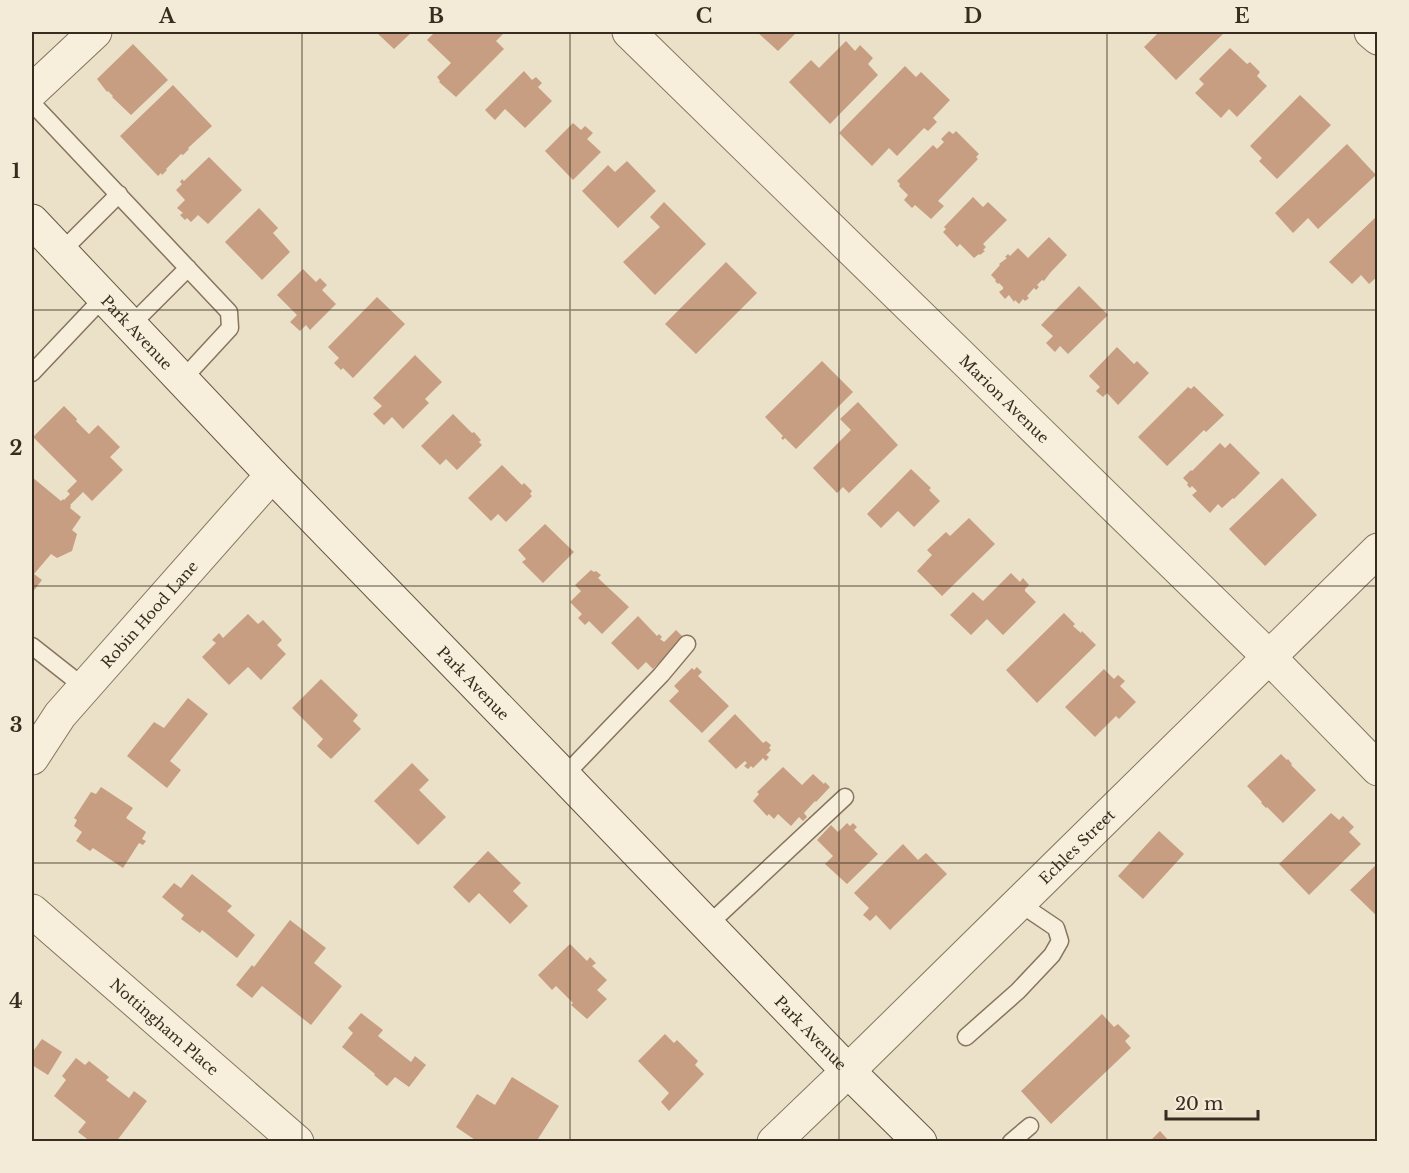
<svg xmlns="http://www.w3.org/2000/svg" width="1409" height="1173" viewBox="0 0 1409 1173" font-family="'Libre Baskerville',serif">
	<rect width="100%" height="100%" fill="#ebe1c8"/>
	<path fill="#c79e81" d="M376 32H412L394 49Z
		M435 32H502L504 33 496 41 504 49 456 97 439 82 440 81 437 77 451 63 427 40Z
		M757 32H797L778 51Z
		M1159 32H1225L1176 80 1144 47Z
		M846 41 855 51 860 45 873 58 868 64 878 75 830 124 789 82 811 60 819 68Z
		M133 44 168 80 131 115 112 97 113 96 108 91 107 92 97 79Z
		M1230 48 1247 64 1250 62 1260 72 1257 76 1267 86 1237 117 1229 109 1221 118 1195 93 1204 84 1199 79Z
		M905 66 916 77 921 72 950 100 933 118 937 122 928 131 924 128 897 156 889 148 872 166 839 133Z
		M524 71 532 80 536 77 542 83 538 87 552 101 525 128 505 109 495 120 485 110Z
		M173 85 212 126 188 148 189 149 183 155 181 154 166 169 167 170 162 175 161 173 158 176 120 136Z
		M1300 95 1331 125 1277 179 1259 161 1262 158 1250 146Z
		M573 123 581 130 585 126 593 133 587 139 601 152 573 180 545 151Z
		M949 131 953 134 956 131 979 154 976 157 978 159 938 201 944 206 931 219 915 205 912 208 904 200 908 195 899 186 900 184 897 181 933 145 937 149 944 142 941 139Z
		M1347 144 1376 175 1318 229 1308 218 1293 233 1275 213Z
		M209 157 242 190 208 224 198 215 191 222 187 218 185 220 180 215 183 213 177 208 185 200 176 190 182 184 180 182 182 179 184 181Z
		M627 161 656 191 618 228 582 191 608 165 615 172Z
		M973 197 983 207 988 202 1007 220 983 244 986 247 983 250 985 251 980 255 979 254 974 258 960 244 957 247 943 232 946 229 944 227Z
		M664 202 706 244 655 295 623 262 660 227 650 217Z
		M259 208 278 228 273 233 290 252 262 280 225 242Z
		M1378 215V276L1369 284 1361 275 1352 284 1329 262Z
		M1049 237 1067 255 1050 273 1044 281 1042 280 1037 285 1039 287 1036 290 1034 288 1027 296 1029 298 1025 301 1023 299 1019 304 1015 300 1014 302 1009 295 1005 299 999 292 1003 289V287L999 283 998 284 995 281 996 280 991 275 1000 265 999 264 1007 258 1005 257 1008 254 1010 256 1018 248 1028 258Z
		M726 262 757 293 696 354 665 324Z
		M303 269 316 282 320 278 327 285 322 290 336 304 310 330 306 325 300 331 290 322 297 315 277 295Z
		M1079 286 1108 315 1068 354 1060 346 1055 352 1046 343 1053 336 1041 325Z
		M377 297 405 324 353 378 343 368 341 370 334 363 339 358 328 347Z
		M1117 347 1134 364 1137 361 1149 373 1118 405 1107 393 1103 397 1096 391 1100 387 1089 376Z
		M415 355 442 382 425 399 429 403 403 429 392 417 384 425 373 414 382 406 373 398Z
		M822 361 853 392 796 449 785 438 783 440 781 438 783 436 765 417Z
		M1194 386 1224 415 1206 432 1204 430 1167 466 1138 437 1188 387 1191 389Z
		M858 402 898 445 849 493 843 487 837 493 813 468 851 430 840 419Z
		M64 406 77 419 76 421 89 434 98 425 120 447 110 457 123 470 92 501 83 492 70 505 71 506 70 508 81 517 72 530 77 534 72 551 57 558 51 554 34 574 42 580 32 593V477L61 501 63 499 64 500 70 494 67 491 77 481 33 437Z
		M453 414 472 433 474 432 481 440 479 442 482 445 457 470 446 459 440 465 421 446Z
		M1220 443 1225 448 1230 443 1260 473 1234 499 1233 498 1222 508 1218 504 1210 513 1192 495 1197 491 1192 486 1190 488 1187 485 1188 483 1183 478 1191 470 1192 471Z
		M502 465 522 485 524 483 532 491 530 494 532 496 506 522 498 514 491 521 468 498Z
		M911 469 931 488 929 490 940 501 914 527 898 511 881 528 867 514Z
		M1282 478 1317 515 1265 566 1229 529Z
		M969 518 995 544 942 596 917 571 932 555 927 550 946 532 950 536Z
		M545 524 574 552 543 583 522 562 526 559 518 550Z
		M591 570 594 572 596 571 601 575 598 578 629 607 602 634 589 621 585 625 578 618 582 614 570 602 581 591 575 585Z
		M1011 573 1020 582 1023 578 1029 585 1025 589V591L1036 602 1003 635 987 619 971 635 950 615 973 592 983 601Z
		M1064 613 1075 624 1073 626 1081 633 1082 631 1096 645 1037 703 1006 670Z
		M248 614 258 624 263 620 282 640 277 645 286 654 261 680 248 667 229 685 202 657 216 643 212 640 219 633 223 638Z
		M638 616 657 636 659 634 662 637 660 639 664 642 676 630 684 638 653 669 646 662 638 670 611 643Z
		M697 667 702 672 698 676 729 706 702 733 669 701 679 691 674 686 692 668 694 670Z
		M1104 669 1114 679 1118 675 1125 681 1120 686 1136 702 1119 719 1116 716 1095 737 1065 707Z
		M321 679 358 715 353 721 361 729 331 759 317 746 323 739 292 708Z
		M188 698 208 714 170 761 181 770 167 788 127 756 154 722 164 728Z
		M735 714 763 743 766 741 771 745 769 748 771 750 766 755 769 757 766 761 763 758 753 768 751 766 748 769 744 766 747 763 745 761 736 769 708 741Z
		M1281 754 1287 760 1288 759 1292 764 1291 765 1316 790 1283 823 1267 807 1266 808 1261 803 1262 802 1247 786Z
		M412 763 429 780 419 790 446 817 418 845 374 801Z
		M783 767 802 785 813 774 824 784 825 782 830 787 816 802 815 801 804 813 807 817 803 821 799 817 791 826 778 814 774 819 769 814 767 816 753 801 759 794 757 792Z
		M101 787 133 808 126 818 146 832 142 839 146 841 143 845 139 843 123 868 93 848 90 851 76 841 82 832 74 826 77 820 74 818 91 792 96 794Z
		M1331 813 1339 820 1343 816 1354 827 1349 832 1361 844 1309 895 1279 864Z
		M847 823 850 826 853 823 857 827 854 830 878 854 847 884 825 864 833 856 817 840 831 825 838 832Z
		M1159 831 1184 854 1143 899 1118 876Z
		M903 844 918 860 926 853 947 874 890 930 876 915 870 921 863 915 869 908 854 893Z
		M488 851 521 883 513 891 528 906 510 924 479 893 469 903 453 887Z
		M1378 863V917L1350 890Z
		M192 874 232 906 227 911 255 935 237 958 202 930 200 933 181 919 184 915 162 897 174 883 181 888Z
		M290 920 326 948 314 963 342 986 311 1025 262 986 252 998 236 985 252 965 254 967Z
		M570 944 587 961 590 957 596 963 592 966 607 980 597 990 607 999 587 1019 571 1005 573 1003 556 986 552 990 538 975Z
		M361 1013 383 1030 378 1036 411 1062 415 1056 426 1065 409 1087 395 1077 387 1086 374 1075 375 1074 342 1047 353 1033 348 1028Z
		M1102 1014 1114 1027 1118 1024 1130 1036 1125 1041 1131 1048 1051 1124 1021 1091Z
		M665 1034 674 1043 677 1040 698 1061 695 1065 704 1074 669 1111 661 1102 669 1093 638 1061Z
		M42 1039 62 1052 48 1075 32 1065V1048L34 1050Z
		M76 1058 85 1065 89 1061 109 1077 106 1080 129 1098 134 1091 147 1101 116 1142H91L78 1132 86 1122 54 1096 66 1080 62 1076Z
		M512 1077 559 1106 536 1142H478L456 1127 477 1094 495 1105Z
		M1160 1131 1170 1142H1149Z"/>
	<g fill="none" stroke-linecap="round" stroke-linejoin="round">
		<g stroke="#86745f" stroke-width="19">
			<path id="service" d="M32 103 229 312 230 328 182 380
				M61 252 119 194
				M130 326 188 268
				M32 373 104 297
				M32 646 84 687
				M564 776 661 675 687 644
				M708 925 845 797
				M966 1037 1018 991 1052 955 1060 941 1056 928 1019 903
				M1011 1142 1030 1126"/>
		</g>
		<g stroke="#86745f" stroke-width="35">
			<g id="minor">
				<path id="s1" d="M629 32 1269 657 1378 769"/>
				<path d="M1371 32 1378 38"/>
				<path d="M32 91 95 32"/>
				<path id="s2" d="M32 911 297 1142"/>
			</g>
		</g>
		<g stroke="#86745f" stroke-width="35">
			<g id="tertiary">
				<path id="s3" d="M32 758 60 715 272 475"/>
				<path id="s4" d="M774 1142 848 1071 1378 550"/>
			</g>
		</g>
		<g stroke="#685542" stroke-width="35">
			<g id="secondary">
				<path id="s5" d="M32 221 272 475 564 776 848 1071 920 1142"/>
			</g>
		</g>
		<use href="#service" stroke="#f7efdb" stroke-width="16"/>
		<use href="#minor" stroke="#f7efdb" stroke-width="33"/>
		<use href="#tertiary" stroke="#f7efdb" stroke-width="33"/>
		<use href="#secondary" stroke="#f7efdb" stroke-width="33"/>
	</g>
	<path fill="none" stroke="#382c21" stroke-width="1.5" stroke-opacity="0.55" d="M302 32V1142M570 32V1142M839 32V1142M1107 32V1142M32 310H1378M32 586H1378M32 863H1378"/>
	<g text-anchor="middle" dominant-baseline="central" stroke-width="5" stroke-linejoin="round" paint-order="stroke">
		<g font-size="15" fill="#382c21" stroke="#f3ebd7">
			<text stroke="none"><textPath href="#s5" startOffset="153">Park Avenue</textPath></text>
			<text stroke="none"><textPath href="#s1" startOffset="525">Marion Avenue</textPath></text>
			<text stroke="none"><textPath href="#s3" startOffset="186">Robin Hood Lane</textPath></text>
			<text stroke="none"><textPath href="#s5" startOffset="639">Park Avenue</textPath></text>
			<text stroke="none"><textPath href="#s4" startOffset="423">Echles Street</textPath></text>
			<text stroke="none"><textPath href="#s2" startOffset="176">Nottingham Place</textPath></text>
			<text stroke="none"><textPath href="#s5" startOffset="1125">Park Avenue</textPath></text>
		</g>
	</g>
	<rect width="1409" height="1173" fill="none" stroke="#f3ebd7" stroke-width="66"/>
	<path d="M1166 1110v9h92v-9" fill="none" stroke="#382c21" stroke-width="3"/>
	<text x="1175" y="1110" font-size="18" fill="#382c21" stroke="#f3ebd7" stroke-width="4.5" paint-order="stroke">20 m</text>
	<rect x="33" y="33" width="1343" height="1107" fill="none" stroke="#382c21" stroke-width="2"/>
	<g font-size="20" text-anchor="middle" font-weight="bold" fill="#382c21">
		<text x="167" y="23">A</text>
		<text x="436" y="23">B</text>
		<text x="704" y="23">C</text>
		<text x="973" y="23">D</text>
		<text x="1242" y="23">E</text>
		<text x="16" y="178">1</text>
		<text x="16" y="455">2</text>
		<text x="16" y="732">3</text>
		<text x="16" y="1008">4</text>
	</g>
</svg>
